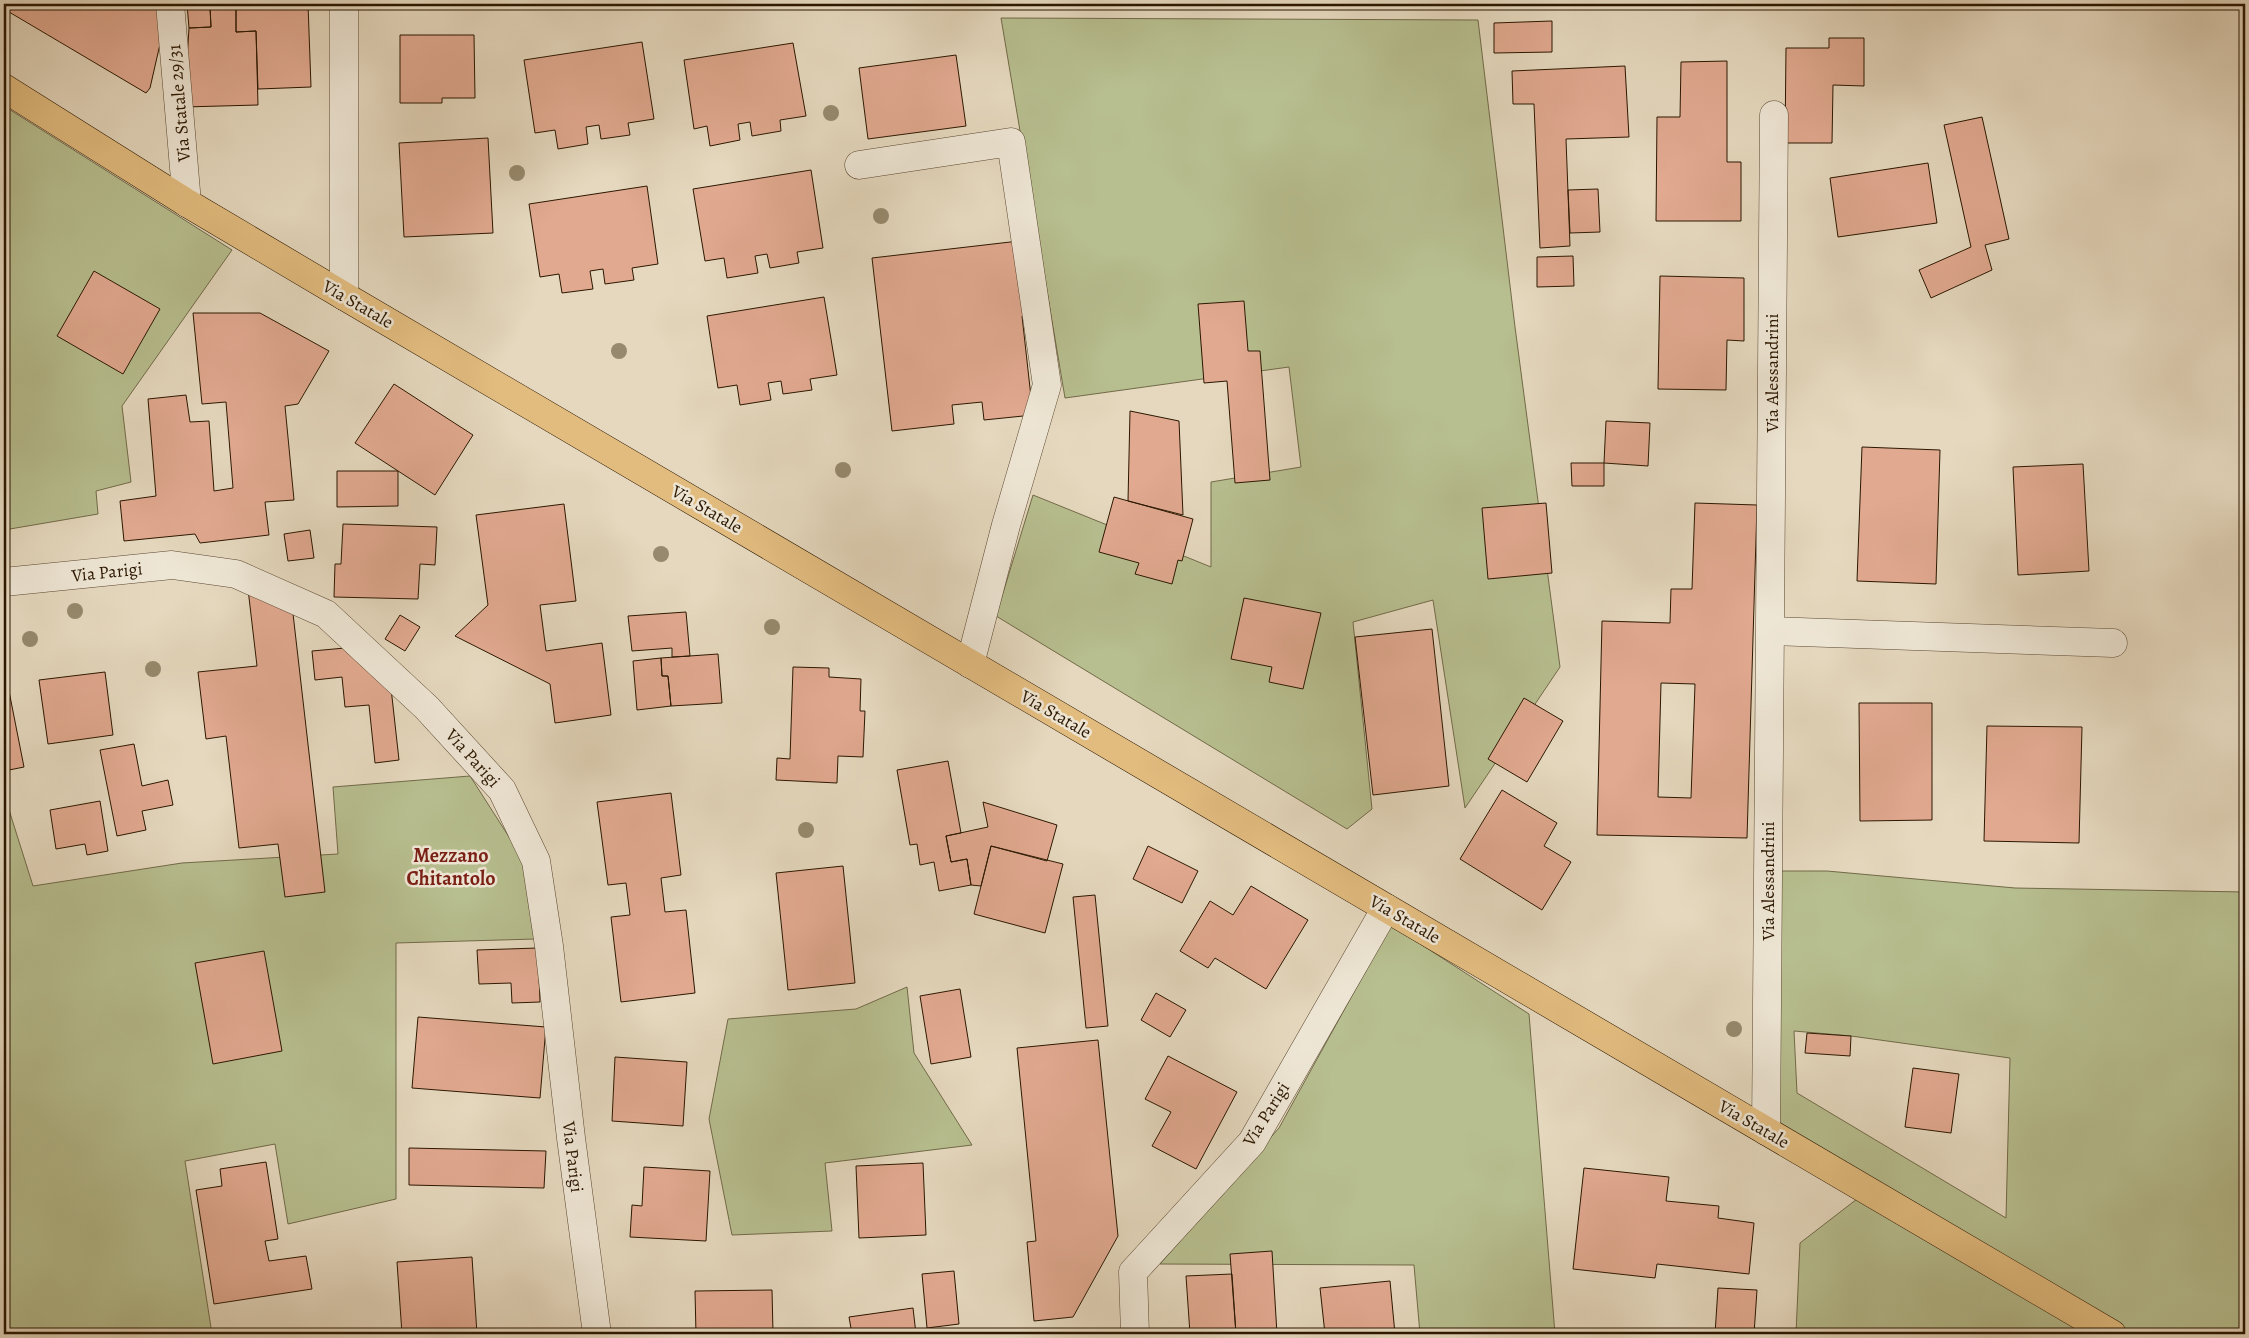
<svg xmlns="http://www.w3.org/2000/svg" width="2249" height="1338" viewBox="0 0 2249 1338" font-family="Alegreya,serif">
	<rect width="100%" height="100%" fill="#e5d8be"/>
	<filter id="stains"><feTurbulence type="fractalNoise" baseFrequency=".004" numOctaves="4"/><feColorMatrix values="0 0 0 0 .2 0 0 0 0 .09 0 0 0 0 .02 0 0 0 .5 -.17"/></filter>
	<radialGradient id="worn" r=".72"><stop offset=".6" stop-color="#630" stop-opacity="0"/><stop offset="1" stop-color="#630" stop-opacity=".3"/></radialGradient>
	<path fill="#b7be8f" stroke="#716a48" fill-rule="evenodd" d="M1001 18 1478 20 1515 327 1560 667 1465 808 1433 600 1353 622 1372 809 1347 829 996 616 1033 495 1211 567V482L1301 467 1289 367 1065 398Z
		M4 106 232 250 122 406 131 482 96 491 98 514 4 530Z
		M470 776 527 865 535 939 396 943V1199L288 1224 275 1144 185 1161 212 1334H4V794L33 886 182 863 338 854 333 787Z
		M1768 871H1827L2015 888 2245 892V1334H1796L1800 1243 1870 1189 1770 1132ZM1794 1031 1851 1036 2010 1058 2006 1218 1797 1093Z
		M1391 925 1529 1014 1555 1334H1420L1414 1265 1160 1264 1279 1128Z
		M907 987 914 1053 972 1145 825 1163 832 1231 732 1235 709 1119 728 1019 856 1009Z"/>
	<path fill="#e1a990" stroke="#2b1700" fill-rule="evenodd" d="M4 4H163V31L150 88 146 93 4 9Z
		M187 4H308L311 87 258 89 256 31 236 32V6L210 7 211 27 189 28Z
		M236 6V32L256 31 258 105 184 107 189 28 211 27 210 7Z
		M1552 21V52L1494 53V23Z
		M400 35H474L475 98H442V103H400Z
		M1829 38H1864V86L1833 85 1832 143H1785L1786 48H1829Z
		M642 42 654 119 628 123 630 135 601 139 599 125 586 127 588 144 558 149 555 130 535 133 524 60Z
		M793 43 806 116 780 120 781 131 752 136 750 122 738 124 740 140 710 146 707 126 694 129 684 60Z
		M956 55 966 126 868 139 859 68Z
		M1727 61V162H1741V221H1656L1657 117H1680L1681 62Z
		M1625 66 1629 137 1566 139 1570 246 1540 248 1534 104H1513L1512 71Z
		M1982 117 2009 239 1985 245 1992 270 1931 298 1919 270 1971 247 1944 125Z
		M488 138 493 233 404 237 399 143Z
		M1928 163 1937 223 1838 237 1830 178Z
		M811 170 823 248 797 252 799 263 770 268 767 254 755 256 758 273 727 278 724 258 705 261 693 189Z
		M647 186 658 264 632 268 634 280 605 284 603 269 590 271 593 289 562 293 559 274 540 277 529 204Z
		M1598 189 1600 232 1570 233 1568 190Z
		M1019 241 1028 316H1022L1033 415 984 420 982 402 952 405 954 424 892 431 872 258Z
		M1573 256 1574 286 1537 287V257Z
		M94 271 160 309 123 374 57 336Z
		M1660 276 1744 278V341L1727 340 1726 390 1658 389Z
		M824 297 837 375 810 379 812 390 783 394 781 381 768 383 771 400 740 405 737 385 718 388 707 316Z
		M1244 301 1248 351H1260L1270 480 1235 483 1227 381 1204 383 1198 304Z
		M193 313H260L329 351 298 404 285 406 294 500 265 502 269 535 200 543 195 534 124 541 120 501 156 496 148 399 186 395 190 422 209 421 214 491 233 488 226 402 202 404Z
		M394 384 473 435 435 495 355 443Z
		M1130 411 1179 421 1183 515 1128 501Z
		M1606 421 1650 423 1648 466 1604 463Z
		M1862 447 1940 450 1936 584 1857 581Z
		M1571 463H1604V486H1572Z
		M2083 464 2089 571 2018 575 2013 467Z
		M337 471H398V506L337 507Z
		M1114 497 1193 519 1182 561 1178 560 1172 584 1135 574 1139 563 1099 552Z
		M1546 503 1552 573 1488 579 1482 508Z
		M1695 503 1757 505 1747 838 1597 835 1602 621 1670 623 1671 589H1692ZM1661 683 1695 684 1691 798 1658 797Z
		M564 504 576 601 540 605 546 651 602 643 611 715 555 723 550 684 455 636 488 605 476 515Z
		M343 524 437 527 435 565 420 564 418 599 334 597 335 564H341Z
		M310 530 314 558 288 561 284 534Z
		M248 589 292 605 325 892 285 897 278 844 239 848 226 736 206 739 198 672 257 666Z
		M1244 598 1321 613 1303 689 1269 682 1272 667 1231 659Z
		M686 612 690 656 672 657V648L632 651 628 616Z
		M400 615 420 627 405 651 385 639Z
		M1432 629 1449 786 1373 795 1355 637Z
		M345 648 391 688 399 760 375 763 369 705 345 707 342 677 315 680 312 651Z
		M718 654 722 703 671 706 668 676H662L661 658Z
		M661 658 662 676H668L671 706 637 710 633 661Z
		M793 667 829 668V677L861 679 860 711H865L863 757 838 756 837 783 776 780 777 758 790 759Z
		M105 672 113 735 48 744 39 680Z
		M4 676H6L24 767 4 771Z
		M1524 698 1563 721 1527 782 1488 759Z
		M1859 703H1932V820L1860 821Z
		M1987 726 2082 727 2079 843 1984 841Z
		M134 744 142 786 168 780 173 805 142 811 146 830 117 836 100 750Z
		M948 761 961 833 946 836 951 862 967 859 971 885 939 891 934 862 920 865 917 844 910 845 897 770Z
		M1502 790 1557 823 1544 846 1571 862 1542 910 1460 859Z
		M671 793 681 875 661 878 665 912 686 910 695 993 621 1002 611 917 630 915 626 883 608 885 597 802Z
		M100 801 108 851 87 855 85 844 56 849 50 810Z
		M983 802 1057 825 1047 861 991 846 981 886 971 885 967 859 951 862 946 836 988 827Z
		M991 846 1063 864 1045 933 974 914Z
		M1148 846 1198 871 1182 903 1133 879Z
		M843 866 855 983 788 990 776 873Z
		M1251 886 1308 920 1266 989 1215 958 1208 968 1180 951 1210 901 1233 915Z
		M1095 895 1108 1026 1086 1028 1073 897Z
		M538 948 540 1002 512 1003 511 983 479 984 477 950Z
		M264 951 282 1051 213 1064 195 963Z
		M960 989 971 1057 931 1064 920 996Z
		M1156 993 1186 1010 1170 1037 1141 1020Z
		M418 1017 546 1027 540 1098 412 1088Z
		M1807 1033 1851 1036 1850 1056 1805 1053Z
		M1098 1040 1118 1236 1073 1317 1034 1321 1027 1242 1036 1241 1017 1048Z
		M1168 1056 1237 1092 1196 1169 1152 1146 1171 1112 1145 1099Z
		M615 1057 687 1062 683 1126 612 1121Z
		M1913 1068 1959 1074 1951 1133 1905 1127Z
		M409 1148 546 1151 544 1188 409 1185Z
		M266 1162 278 1239 265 1241 269 1261 306 1256 312 1289 214 1304 196 1190 222 1186 220 1169Z
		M923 1163 926 1235 859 1238 856 1166Z
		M644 1167 710 1171 706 1241 630 1237 632 1205 642 1206Z
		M1584 1168 1669 1177 1666 1201 1719 1206 1718 1218 1754 1223 1749 1274 1657 1264 1655 1278 1573 1269Z
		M1272 1251 1277 1334H1236L1230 1254Z
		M472 1257 477 1334H402L397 1262Z
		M954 1271 959 1324 927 1328 922 1274Z
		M1232 1274 1236 1334H1190L1186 1276Z
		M1390 1281 1395 1334H1325L1320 1288Z
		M1718 1288 1757 1290 1754 1334H1715Z
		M772 1290 773 1333 696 1334 695 1291Z
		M913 1308 916 1334H852L849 1317Z"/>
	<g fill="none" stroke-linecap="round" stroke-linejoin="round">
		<g stroke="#5a4730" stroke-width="29">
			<path id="street" d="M170 4 187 203
				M344 4V296
				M859 165 1011 142 1047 385 1006 525 970 664
				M4 582 172 565 236 574 326 614 427 708 502 790 536 861 549 946 571 1138 597 1334
				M1770 631 2113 643
				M1766 1131 1774 115
				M1135 1334 1133 1272 1252 1142 1386 908"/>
		</g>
		<g stroke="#2b1700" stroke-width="29">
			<path id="primary" d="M4 88 187 203 344 296 2112 1334"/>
		</g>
		<use href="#street" stroke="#eee6d5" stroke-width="28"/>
		<use href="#primary" stroke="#e2bc7f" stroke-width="28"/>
	</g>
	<g fill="#96896d">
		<circle cx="831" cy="113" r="8"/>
		<circle cx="517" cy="173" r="8"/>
		<circle cx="881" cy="216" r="8"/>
		<circle cx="619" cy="351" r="8"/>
		<circle cx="843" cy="470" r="8"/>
		<circle cx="661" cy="554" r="8"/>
		<circle cx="75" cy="611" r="8"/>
		<circle cx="772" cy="627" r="8"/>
		<circle cx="30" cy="639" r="8"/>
		<circle cx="153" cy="669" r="8"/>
		<circle cx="806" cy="830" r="8"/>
		<circle cx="1734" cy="1029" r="8"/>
	</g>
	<g text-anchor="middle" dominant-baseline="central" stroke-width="5" stroke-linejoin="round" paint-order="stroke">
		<g font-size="18" fill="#2b1700" stroke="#eee6d5">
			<text transform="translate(179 103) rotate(-95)">Via Statale 29/31</text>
			<text transform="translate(358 304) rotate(30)">Via Statale</text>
			<text transform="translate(1772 373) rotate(-90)">Via Alessandrini</text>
			<text transform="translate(707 509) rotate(30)">Via Statale</text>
			<text transform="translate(107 572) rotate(-6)">Via Parigi</text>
			<text transform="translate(1056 714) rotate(30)">Via Statale</text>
			<text transform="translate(473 758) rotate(48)">Via Parigi</text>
			<text transform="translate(1768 881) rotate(-90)">Via Alessandrini</text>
			<text transform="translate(1405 919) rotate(30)">Via Statale</text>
			<text transform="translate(1266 1114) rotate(-58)">Via Parigi</text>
			<text transform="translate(1754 1124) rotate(30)">Via Statale</text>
			<text transform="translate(573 1157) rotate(83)">Via Parigi</text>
		</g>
		<g font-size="20" font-weight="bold" fill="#7a1f14" stroke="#eee6d5">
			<text x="451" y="855">Mezzano<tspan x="451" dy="23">Chitantolo</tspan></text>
		</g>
	</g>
	<rect width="2249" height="1338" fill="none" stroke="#e5d8be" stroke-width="20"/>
	<rect x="5" y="5" width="2239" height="1328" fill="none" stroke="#2b1700" stroke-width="2.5"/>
	<rect x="10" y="10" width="2229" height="1318" fill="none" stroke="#2b1700"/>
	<rect width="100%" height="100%" filter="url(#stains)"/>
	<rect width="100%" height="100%" fill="url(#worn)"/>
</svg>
